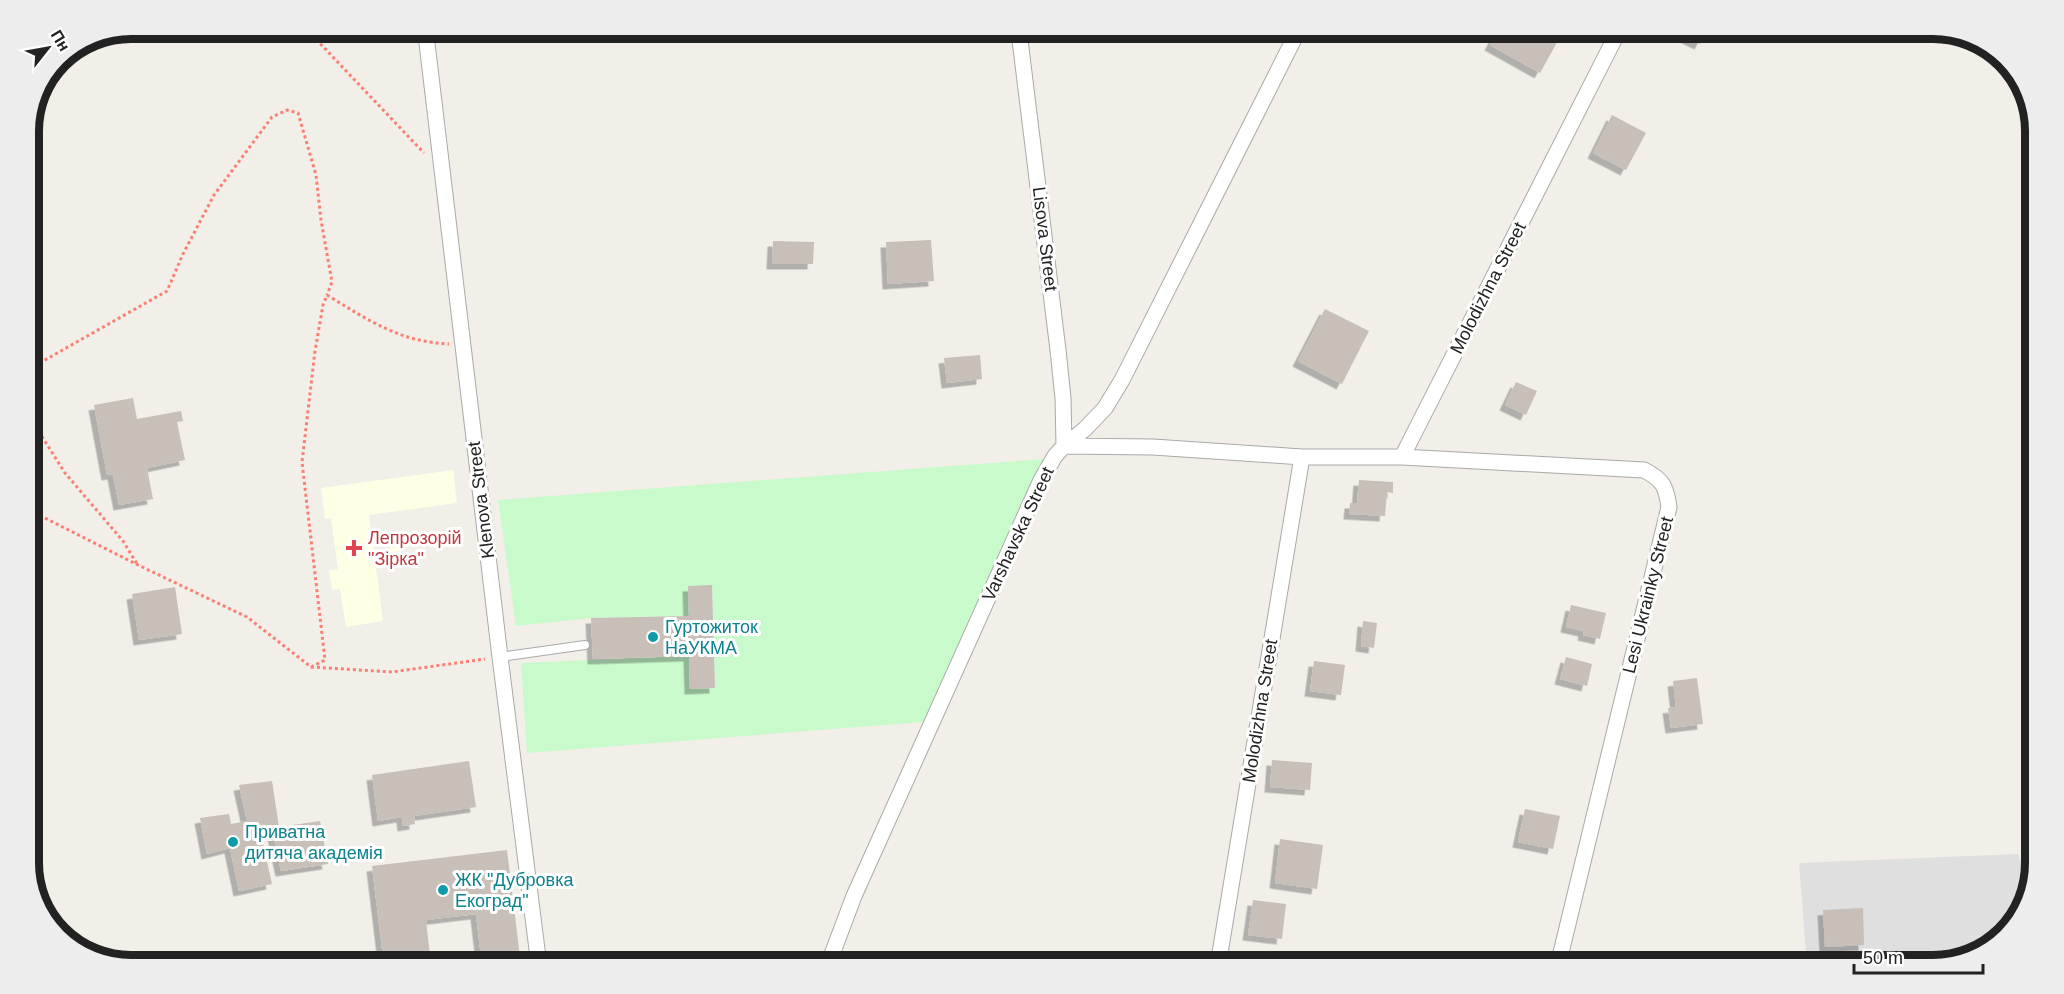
<svg xmlns="http://www.w3.org/2000/svg" width="2064" height="994" viewBox="0 0 2064 994" font-family="Helvetica,sans-serif">
	<defs>
		<filter id="shadow"><feDropShadow dx="-5.5" dy="5.5" stdDeviation="0" flood-color="#0004"/></filter>
	</defs>
	<rect width="100%" height="100%" fill="#f2efe9"/>
	<path fill="#e0dfdf" d="M2018 854 2030 887 2025 908 1990 948 1934 965H1807L1799 863Z"/>
	<path fill="#ffffe5" d="M453 470 457 503 369 515 374 550 398 547 401 565 376 568 383 621 346 627 340 589 332 590 329 570 338 569 331 518 325 519 321 488Z"/>
	<path fill="#c8facc" d="M1046 459 923 722 527 753 521 663 689 656 690 689 715 688 712 586H688L689 616 591 618 516 626 498 500Z"/>
	<path fill="#c7bfb8" filter="url(#shadow)" d="M1708 29 1700 44 1671 30Z
		M1498 30H1547L1560 37 1540 73 1490 45Z
		M1612 115 1646 133 1626 170 1593 153Z
		M931 240 934 281 888 284 886 242Z
		M773 241 814 242 813 264H772Z
		M1325 309 1369 331 1342 384 1298 361Z
		M980 355 982 379 947 383 944 358Z
		M1516 382 1537 391 1526 415 1505 405Z
		M133 398 137 419 181 411 183 421 177 422 185 460 147 468 153 499 119 505 113 474 107 475 94 405Z
		M1359 480 1393 482V493L1387 492 1385 516 1349 514 1350 503H1357Z
		M712 585 715 688 690 689 689 656 593 659 591 618 689 616 688 586Z
		M175 587 182 634 139 640 132 594Z
		M1571 605 1606 613 1600 639 1583 635 1584 631 1566 627Z
		M1363 621 1377 623 1374 648 1361 646Z
		M1566 657 1592 664 1587 686 1560 679Z
		M1314 661 1345 665 1341 695 1310 691Z
		M1697 678 1703 724 1671 728 1668 708 1676 707 1673 681Z
		M1272 760 1312 763 1310 790 1270 787Z
		M469 761 476 807 414 816 415 824 403 826 402 817 378 821 372 775Z
		M272 781 279 827 320 821 328 864 281 871 273 834 261 835 272 884 239 891 230 848 207 854 200 818 229 814 231 824 247 821 239 785Z
		M1525 809 1560 816 1553 849 1518 842Z
		M1280 839 1323 845 1317 889 1275 883Z
		M507 850 521 965H482L476 914 426 920 431 965H384L372 866Z
		M1253 900 1286 904 1282 939 1248 935Z
		M1863 908 1864 945 1825 947 1823 910Z"/>
	<g fill="none" stroke-linecap="round" stroke-linejoin="round">
		<g stroke="#a9a9a9" stroke-width="10">
			<path id="service" d="M500 657 585 645"/>
		</g>
		<g stroke="#a9a9a9" stroke-width="17">
			<path id="minor" d="M1019 32 1058 350 1063 398 1064 446 1153 447 1302 457H1402L1619 30
				M426 35 500 657 539 965
				M1402 457 1644 470C1663 480 1666 486 1669 507L1558 965
				M828 965 854 896 1041 480 1055 456 1064 446 1085 429 1105 408 1122 380 1298 31
				M1218 965 1302 457"/>
		</g>
		<path stroke="#fa8072" stroke-width="3" stroke-dasharray="3 3" stroke-linecap="butt" d="M312 35 424 153
			M29 369 167 291 183 254 214 195 272 117 287 110 298 113 316 175 321 220 332 282 327 295
			M29 416 65 473 123 541 137 564
			M29 510 138 565 247 617 311 667 392 672 485 659
			M311 667 325 660 302 462 315 351 323 305 327 295C368 320 400 342 449 344"/>
		<use href="#service" stroke="#fff" stroke-width="8"/>
		<use href="#minor" stroke="#fff" stroke-width="15"/>
	</g>
	<path fill="#e0444e" stroke="#fff" stroke-width="2" d="M351 539h6v6h6v6h-6v6h-6v-6h-6v-6h6z"/>
	<g fill="#0f9aa8" stroke="#fff" stroke-width="2">
		<circle cx="653" cy="637" r="6"/>
		<circle cx="233" cy="842" r="6"/>
		<circle cx="443" cy="890" r="6"/>
	</g>
	<g text-anchor="middle" dominant-baseline="central" stroke-width="6" stroke-linejoin="round" paint-order="stroke">
		<g font-size="18" fill="#222" stroke="#fff">
			<text transform="translate(1045 239) rotate(83)">Lisova Street</text>
			<text transform="translate(1488 288) rotate(-63)">Molodizhna Street</text>
			<text transform="translate(481 500) rotate(-97)">Klenova Street</text>
			<text transform="translate(1018 534) rotate(-65)">Varshavska Street</text>
			<text transform="translate(1648 595) rotate(-76)">Lesi Ukrainky Street</text>
			<text transform="translate(1260 711) rotate(-81)">Molodizhna Street</text>
		</g>
		<g font-size="18" fill="#be3a42" stroke="#fff" text-anchor="start">
			<text x="368" y="538">Лепрозорій<tspan x="368" dy="21">"Зірка"</tspan></text>
		</g>
		<g font-size="18" fill="#0d838f" stroke="#fff" text-anchor="start">
			<text x="665" y="627">Гуртожиток<tspan x="665" dy="21">НаУКМА</tspan></text>
			<text x="245" y="832">Приватна<tspan x="245" dy="21">дитяча академiя</tspan></text>
			<text x="455" y="880">ЖК "Дубровка<tspan x="455" dy="21">Екоград"</tspan></text>
		</g>
	</g>
	<path d="M0 0H2064V994H0ZM131 39H1933A92 92 0 0 1 2025 131V863A92 92 0 0 1 1933 955H131A92 92 0 0 1 39 863V131A92 92 0 0 1 131 39Z" fill="#ededed" fill-rule="evenodd"/>
	<path fill="none" stroke="#222" stroke-width="8" d="M131 39H1933A92 92 0 0 1 2025 131V863A92 92 0 0 1 1933 955H131A92 92 0 0 1 39 863V131A92 92 0 0 1 131 39Z"/>
	<g transform="translate(48 48) rotate(59)" stroke="#ffffff" stroke-width="4.5" paint-order="stroke">
	<path d="M0-4.5L10 22L0 15L-10 22Z" fill="#222222"/>
	<text y="-9" font-size="16" font-weight="bold" text-anchor="middle" fill="#222222">Пн</text>
	</g>
	<path d="M1854 964v9h129v-9" fill="none" stroke="#222222" stroke-width="3"/>
	<text x="1863" y="964" font-size="18" fill="#222222" stroke="#ffffff" stroke-width="4.5" paint-order="stroke">50 m</text>
</svg>
